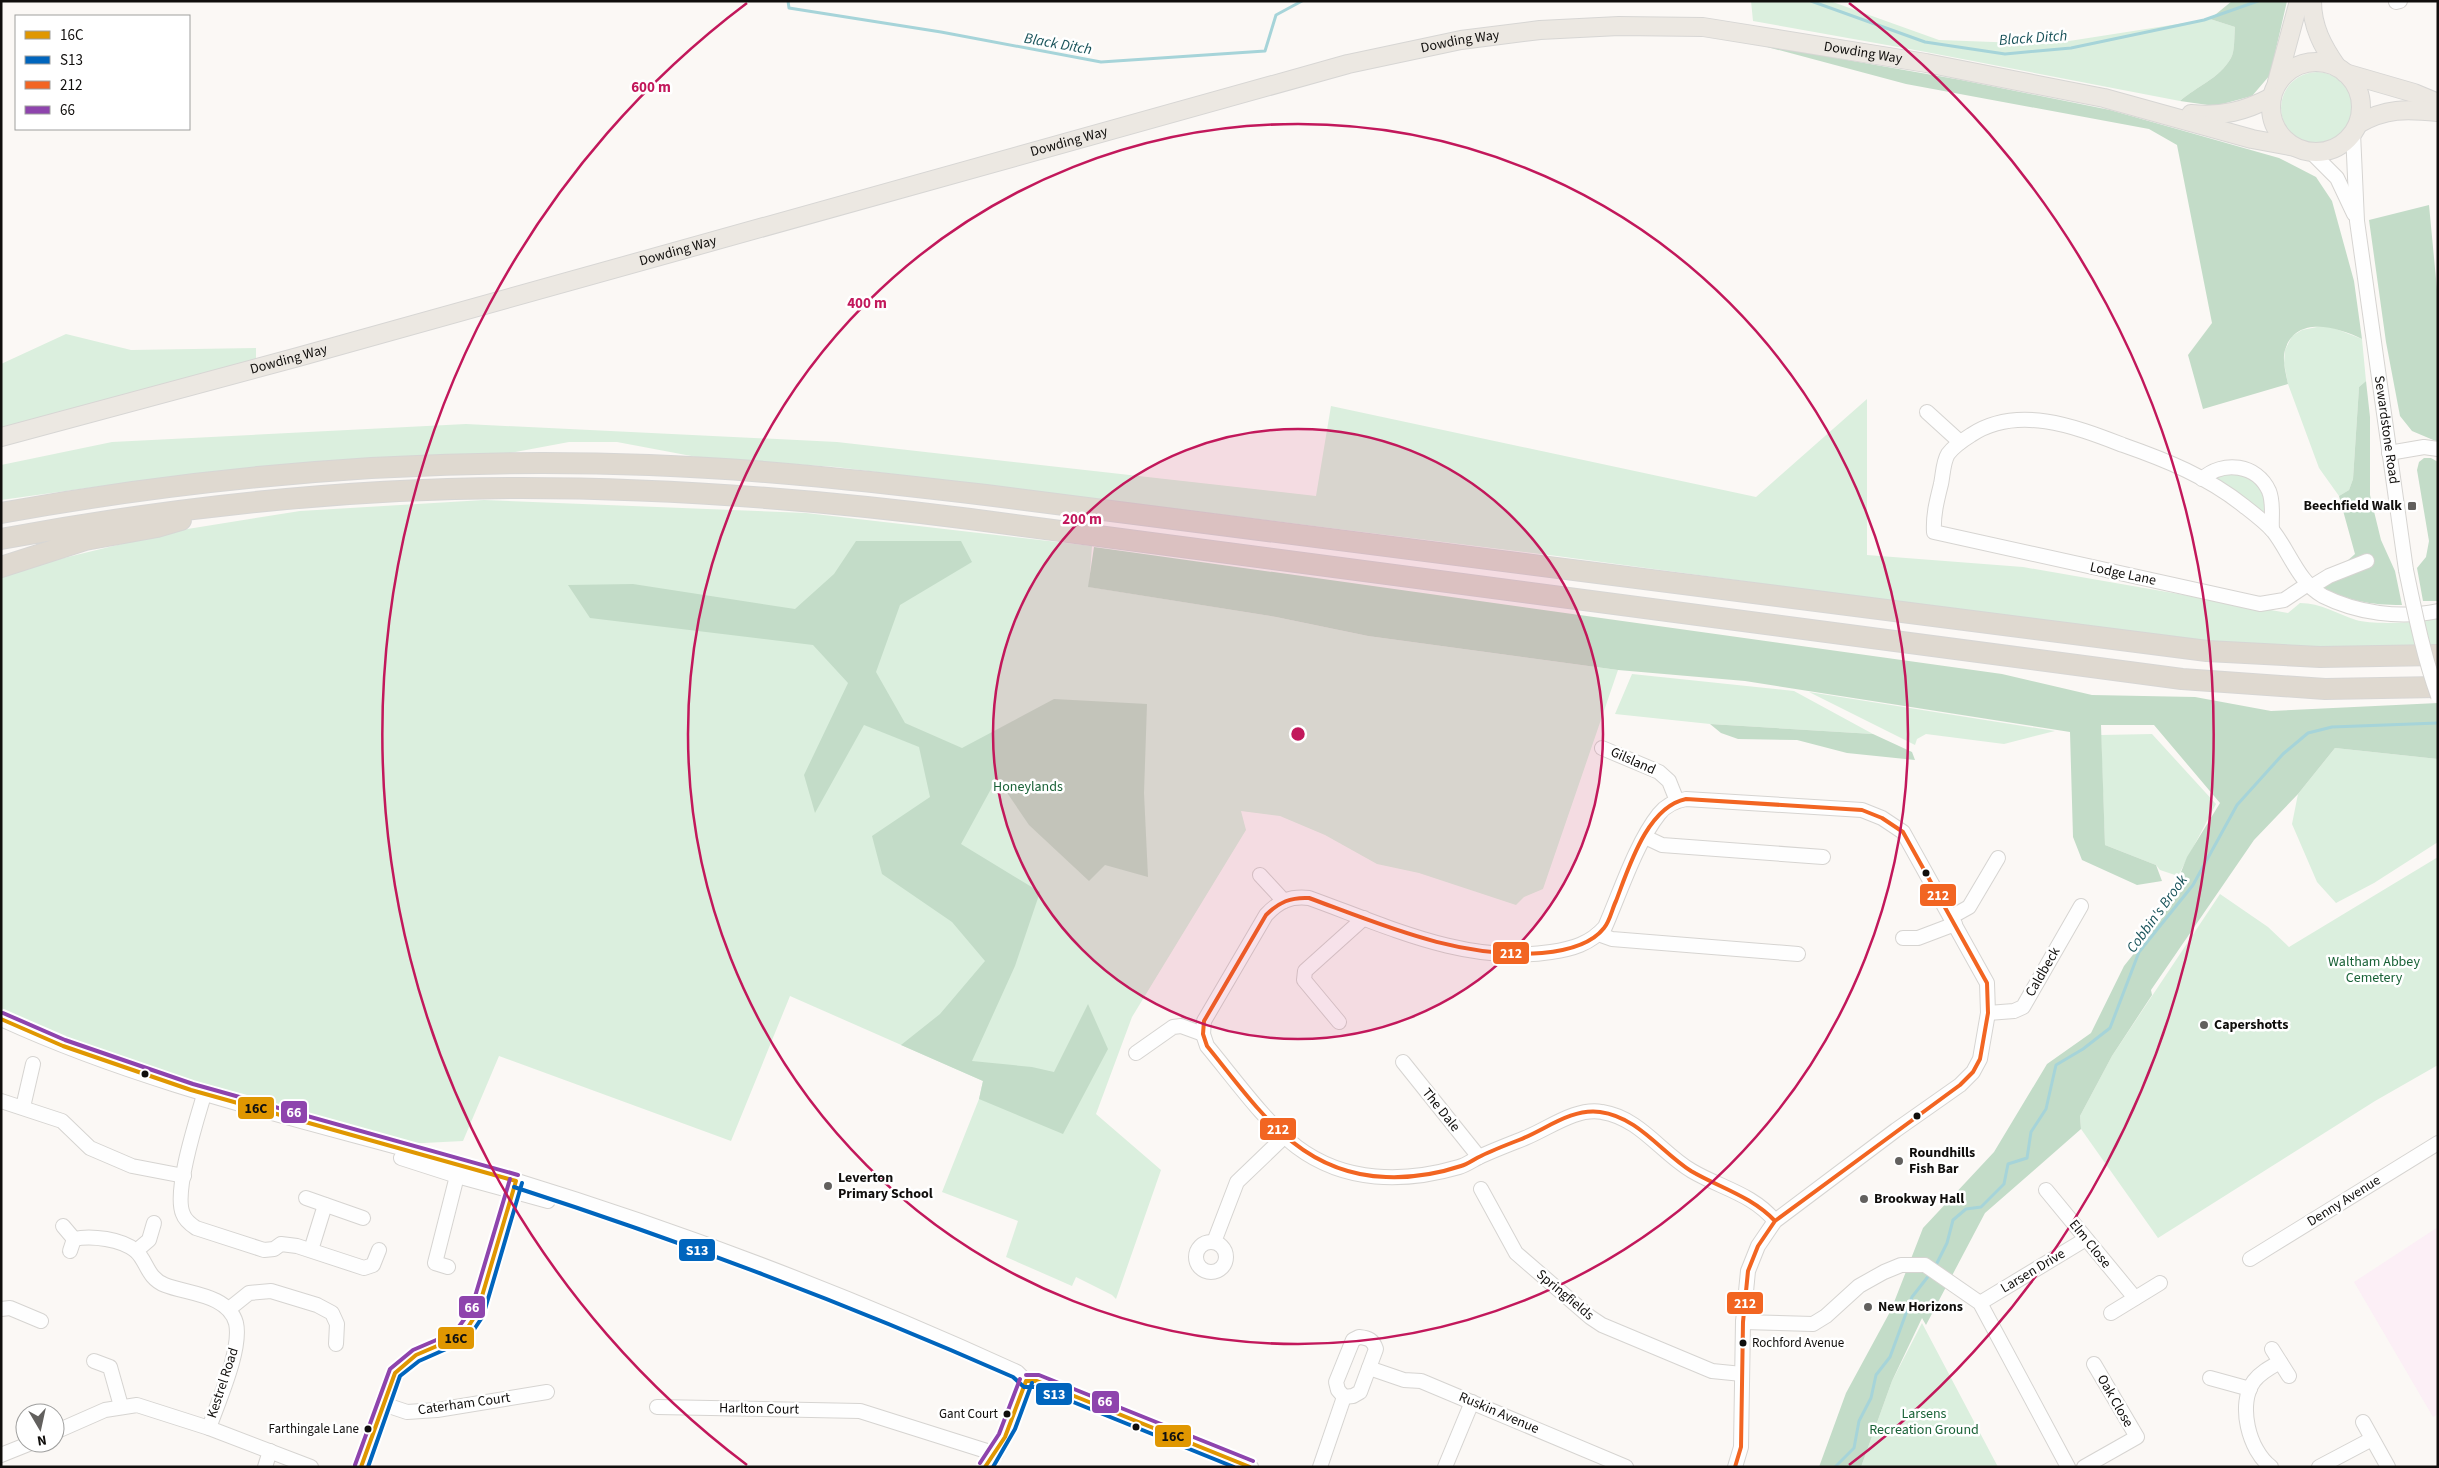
<svg xmlns="http://www.w3.org/2000/svg" width="2439" height="1468" viewBox="0 0 2439 1468" font-family="'Source Sans 3',sans-serif">
	<rect width="100%" height="100%" fill="#fbf8f5"/>
	<path fill="#fceff6" d="M2438 1227V1414L2433 1417 2354 1282Z"/>
	<path fill="#dbefde" d="M1751 1H1830L1939 40 2050 44 2210 19 2235 27C2234 36 2235 51 2231 58 2219 79 2197 86 2180 101L1926 52 1753 21Z
		M2281 108a36 36 0 1 1 72 0a36 36 0 1 1-72 0Z
		M2317 327H2331L2362 339 2366 381 2359 387 2353 479 2349 490 2339 496 2319 468 2288 384 2284 363 2285 350 2292 336 2302 330Z
		M66 334 131 350 256 348V360L1 430V364Z
		M1867 399V555L2023 567 2288 613 2300 603C2321 603 2337 614 2356 620 2373 625 2420 623 2438 618V645L2354 648 2251 646 1883 600 1557 556 836 467 702 458 617 442H569L510 453 284 466 102 486 1 500V465L112 442 466 424 837 442 1316 496 1331 406 1756 497Z
		M2232 470 2261 485 2268 509 2265 512 2260 511 2217 481V476Z
		M484 500 806 513 1092 546 1089 587 1276 617 1368 636 1618 670 1543 889 1524 897 1516 905 1419 873 1377 864 1325 835 1280 816 1241 811 1246 830 1132 1017 1096 1114 1161 1170 1116 1299 1112 1295 1076 1277 1072 1286 1006 1257 1018 1221 942 1192 979 1099 983 1081 790 996 731 1141 499 1056 463 1141 384 1145 1 1028V563L6 572 175 531 300 511Z
		M1632 674 1794 691 1873 734 1710 724 1615 714Z
		M1809 692 2055 731 2004 744 1926 734 1917 739 1915 745Z
		M2152 734 2216 804 2178 876 2160 870 2156 865 2105 845 2101 735Z
		M2335 748 2438 759V842L2374 883 2336 903 2317 882 2292 824 2298 794Z
		M2438 857V1065L2375 1101 2158 1238 2081 1129 2080 1116 2112 1056 2220 894 2268 927 2289 947Z
		M1922 1323 1998 1467H1861L1892 1381Z"/>
	<path fill="#c3dcc8" d="M2232 1H2287L2270 75 2252 96 2215 106 2180 101C2197 86 2219 79 2231 58 2235 51 2234 36 2235 27L2210 19Z
		M1756 44 1961 80 2110 110 2279 158 2316 177 2332 201 2354 281 2362 339C2339 328 2296 314 2285 350 2282 360 2286 374 2288 384L2203 409 2188 355 2212 323 2177 145 2149 129 1906 84Z
		M2429 205 2438 300V442L2412 431 2400 416 2386 342 2369 220Z
		M2366 381 2370 417V495L2381 540 2395 571 2402 605C2369 605 2349 601 2319 586L2355 554 2339 496 2349 490 2353 479 2359 387Z
		M2424 458H2431L2438 462V601H2423L2417 568 2426 557 2429 541 2417 470 2419 462Z
		M856 541H961L972 562 900 605 876 672 905 723 962 748 1054 699 1147 704 1144 793 1148 877 1105 865 1089 881 1029 825 997 778 961 844 1040 892 1015 966 972 1061 1032 1067 1054 1072 1088 1004 1108 1049 1063 1134 979 1099 983 1081 901 1045 940 1014 985 961 952 922 882 874 872 836 930 797 919 747 864 725 815 813 804 775 848 683 813 645 590 618 568 585 633 584 795 609 834 574Z
		M1094 547 2002 674 2092 695 2195 697 2271 711 2438 703V759L2335 748 2298 794 2254 840 2151 990 2152 995 2112 1056 2080 1116 2081 1129 1985 1213 1926 1325 1922 1318 1892 1381 1861 1467H1819L1846 1393 1891 1310 1923 1228 1994 1152 2047 1064 2091 1033 2124 966 2163 917 2187 857 2220 803 2154 725H2101L2105 845 2156 865 2162 881 2137 885 2082 860 2073 837 2070 732 1745 681 1618 670 1368 636 1276 617 1088 587Z
		M1710 724 1873 734 1912 752 1915 760 1847 753 1797 740 1738 739 1721 733Z"/>
	<g fill="none" stroke-linecap="round" stroke-linejoin="round">
		<path stroke="#a6d4d9" stroke-width="3" d="M788 1 789 8 941 32 1101 62 1265 51 1276 15 1302 1
			M1811 1 1925 42 2005 54 2071 48 2204 20 2258 1
			M1935 1267 1947 1243 1953 1220 1966 1209 1981 1207 2004 1184 2008 1164 2027 1158 2031 1132 2046 1109 2056 1065 2083 1049 2110 1028 2139 952 2193 885 2237 805 2283 754 2308 733 2332 727 2438 723
			M1835 1467 1854 1448 1859 1421 1871 1398 1876 1375 1890 1357 1912 1297 1930 1274"/>
		<g stroke="#d6d4d1" stroke-width="16">
			<g id="minor">
				<path d="M2396 2 2400 1"/>
				<path id="s1" d="M2353 133 2357 221 2406 570"/>
				<path d="M2311 152 2337 178 2354 214"/>
				<path d="M1927 412 1960 442"/>
				<path d="M2389 453 2424 447 2438 449"/>
				<path d="M2202 479C2223 460 2257 464 2269 491 2274 503 2271 517 2272 530"/>
				<path d="M2308 584 2284 600 2260 604 1934 532C1933 515 1937 500 1941 484 1943 475 1943 462 1948 454 1954 446 1963 440 1971 435 2018 404 2076 427 2123 445 2166 460 2208 477 2244 506 2253 513 2265 522 2273 531 2289 551 2299 583 2323 596 2357 613 2400 619 2438 611"/>
				<path d="M2311 587 2329 576 2367 561"/>
				<path d="M1602 748 1659 772 1669 781 1677 801"/>
				<path d="M1645 837 1662 845 1823 857"/>
				<path d="M1260 875 1284 901"/>
				<path d="M1951 917 1969 907 1998 858"/>
				<path d="M1598 934 1612 939 1798 954"/>
				<path d="M1903 938H1918L1955 924"/>
				<path d="M1988 1013 2014 1011 2023 1007 2081 906"/>
				<path d="M1 1019C166 1095 344 1128 517 1181 687 1233 855 1298 1017 1372L1026 1381H1037L1251 1467"/>
				<path d="M1339 1022 1304 980 1305 971 1364 918"/>
				<path d="M1136 1053 1173 1027 1181 1026 1203 1034"/>
				<path d="M1403 1062 1479 1157"/>
				<path d="M204 1095C197 1119 173 1192 183 1214 185 1220 190 1224 196 1228L264 1250 274 1249 281 1244 297 1246 364 1268 373 1265 379 1250"/>
				<path d="M1 1101 62 1121 90 1148 132 1166 184 1176"/>
				<path d="M23 1107 33 1064"/>
				<path d="M401 1158 457 1176 548 1201"/>
				<path d="M1481 1189 1516 1253 1590 1317 1602 1325 1712 1371 1742 1374"/>
				<path d="M2046 1190 2135 1298"/>
				<path d="M306 1198 363 1218"/>
				<path d="M63 1226 74 1239 70 1251"/>
				<path d="M74 1239C91 1235 122 1239 136 1251 147 1261 147 1278 165 1285 187 1294 228 1294 236 1323 242 1349 218 1402 209 1428"/>
				<path d="M1214 1242 1237 1182 1286 1135"/>
				<circle cx="1211" cy="1257" r="15"/>
				<path d="M311 1250 325 1205"/>
				<path d="M136 1251 149 1240 154 1223"/>
				<path d="M2250 1259 2438 1143"/>
				<path d="M448 1267 435 1263 457 1176"/>
				<path d="M1980 1303 2086 1239"/>
				<path d="M1 1309 10 1308 41 1321"/>
				<path d="M229 1309 249 1293 271 1291 317 1305 332 1313 337 1324 336 1344"/>
				<path d="M2111 1313 2160 1283"/>
				<path d="M1743 1322 1813 1324 1826 1316 1859 1286 1884 1272 1901 1265H1925L1980 1303 2068 1467"/>
				<path d="M1359 1337C1369 1338 1373 1340 1376 1349L1360 1392 1353 1396 1344 1397 1338 1390 1336 1382 1353 1340Z"/>
				<path d="M2272 1349 2289 1376"/>
				<path d="M94 1361 110 1367 121 1406"/>
				<path d="M1369 1368 1404 1380 1421 1381 1626 1467"/>
				<path d="M2210 1378 2250 1389"/>
				<path d="M383 1404 407 1412 437 1410 547 1392"/>
				<path d="M657 1407 860 1411 996 1454"/>
				<path d="M2363 1422 2388 1467"/>
				<path d="M55 1432 105 1410 137 1405 209 1428 311 1467"/>
				<path d="M1 1455 31 1443"/>
				<path d="M265 1467 270 1451"/>
				<path d="M361 1467 395 1373C423 1338 454 1359 477 1313L516 1181"/>
				<path d="M985 1467C1006 1442 1016 1412 1026 1381"/>
				<path d="M1320 1467 1344 1397"/>
				<path d="M1445 1467 1472 1402"/>
				<path d="M1735 1467 1741 1447 1743 1322 1748 1271 1758 1246 1775 1221 1896 1130 1960 1085 1973 1072 1980 1059 1988 1013 1987 983 1903 832 1882 818 1862 810 1686 799C1675 801 1666 805 1659 814 1636 843 1620 893 1605 927 1590 944 1572 949 1551 952 1466 965 1387 926 1309 898 1290 896 1279 901 1266 915L1204 1021 1203 1034 1207 1046C1233 1077 1265 1122 1297 1147 1345 1183 1404 1183 1459 1167 1466 1165 1473 1160 1479 1157 1494 1150 1510 1144 1525 1138 1548 1129 1576 1107 1602 1112 1640 1118 1661 1153 1692 1171 1721 1188 1753 1194 1775 1221"/>
				<path d="M2084 1467 2137 1437 2094 1364"/>
				<path d="M2271 1467C2249 1451 2237 1404 2254 1381 2261 1372 2271 1367 2280 1362"/>
				<path d="M2319 1467 2372 1439"/>
			</g>
		</g>
		<g stroke="#d7d6d4" stroke-width="20">
			<g id="major">
				<path d="M2312 1C2312 27 2323 47 2337 67"/>
				<circle cx="2316" cy="107" r="45"/>
				<path d="M2345 73 2414 93 2438 103"/>
				<path d="M2277 82 2299 1"/>
				<path d="M2191 114C2222 117 2245 111 2272 97"/>
				<path d="M2358 124C2386 108 2406 109 2438 112"/>
				<path id="s2" d="M1 437 298 357 1348 64 1461 40 1540 30 1619 26 1703 27 1926 63 2104 98 2252 139 2295 147"/>
			</g>
		</g>
		<g stroke="#d7d6d4" stroke-width="22">
			<path id="highway" d="M1 513C215 474 432 457 649 465 762 469 874 482 986 495L2207 651 2320 657 2438 655
				M1 539C173 507 347 488 521 488 672 488 821 500 970 519L2182 679 2325 689 2438 687
				M1 567 85 540 157 527 181 520"/>
		</g>
		<use href="#minor" stroke="#fefefe" stroke-width="14"/>
		<use href="#major" stroke="#ece8e2" stroke-width="18"/>
		<use href="#highway" stroke="#dfd9d0" stroke-width="20"/>
		<g stroke="#d6d4d1" stroke-width="16" stroke-linecap="butt">
			<path id="minor-bridge" d="M2406 570C2415 613 2423 654 2438 696"/>
		</g>
		<use href="#minor-bridge" stroke="#fefefe" stroke-width="14"/>
		<g stroke="#fff" stroke-width="8">
			<path id="bus-1" d="M1 1019 63 1046 191 1090 516 1181
				M1026 1381H1037L1250 1467
				M361 1467 395 1373 416 1355 458 1337 468 1327 477 1313 516 1181
				M985 1467 1005 1437 1026 1381"/>
		</g>
		<g stroke="#fff" stroke-width="8">
			<path id="bus-2" d="M514 1187C684 1242 850 1305 1013 1377L1024 1387H1036L1234 1467
				M368 1467 400 1376 419 1361 462 1342 473 1331 483 1316 522 1183
				M993 1467 1015 1429 1032 1383"/>
		</g>
		<g stroke="#fff" stroke-width="8">
			<path id="bus-3" d="M1686 799 1862 810 1882 818 1903 832 1987 983 1988 1013 1980 1059 1973 1072 1960 1085 1775 1221C1751 1196 1720 1188 1691 1171 1661 1152 1638 1117 1600 1112 1571 1108 1545 1130 1519 1140 1506 1145 1493 1150 1481 1156 1474 1159 1468 1164 1461 1166 1437 1174 1411 1178 1386 1177 1298 1174 1257 1107 1207 1046L1203 1034 1204 1021 1266 915C1279 902 1291 897 1309 898 1385 926 1460 959 1542 953 1564 951 1590 946 1604 928 1610 921 1612 909 1616 901 1629 867 1647 807 1686 799Z
				M1735 1467 1741 1447 1743 1322 1748 1271 1758 1246 1775 1221"/>
		</g>
		<g stroke="#fff" stroke-width="8">
			<path id="bus-4" d="M3 1013 65 1040 193 1084 518 1175
				M1026 1375H1039L1253 1461
				M980 1463 999 1434 1020 1379
				M355 1465 390 1369 413 1350 455 1332 471 1310 510 1179"/>
		</g>
		<use href="#bus-1" stroke="#e09701" stroke-width="4"/>
		<use href="#bus-2" stroke="#0065bd" stroke-width="4"/>
		<use href="#bus-3" stroke="#f26522" stroke-width="4"/>
		<use href="#bus-4" stroke="#8e44ad" stroke-width="4"/>
	</g>
	<circle cx="1298" cy="734" r="305" fill="#c2185b" fill-opacity=".12"/>
	<g fill="none" stroke="#c2185b" stroke-width="2.5">
		<circle cx="1298" cy="734" r="305"/>
		<circle cx="1298" cy="734" r="610"/>
		<path d="M747 1465A915 915 0 0 1 747 3M1849 3A915 915 0 0 1 1849 1465"/>
	</g>
	<g fill="#62605e" stroke="#fff" stroke-width="2">
		<rect x="2407" y="501" width="10" height="10" rx="2.5"/>
		<circle cx="2204" cy="1025" r="5"/>
		<circle cx="1899" cy="1161" r="5"/>
		<circle cx="828" cy="1186" r="5"/>
		<circle cx="1864" cy="1199" r="5"/>
		<circle cx="1868" cy="1307" r="5"/>
	</g>
	<g fill="#100e0c" stroke="#fff" stroke-width="2">
		<circle cx="1926" cy="873" r="4.5"/>
		<circle cx="145" cy="1074" r="4.5"/>
		<circle cx="1917" cy="1116" r="4.5"/>
		<circle cx="1743" cy="1343" r="4.5"/>
		<circle cx="1007" cy="1414" r="4.5"/>
		<circle cx="1136" cy="1427" r="4.5"/>
		<circle cx="368" cy="1429" r="4.5"/>
	</g>
	<g text-anchor="middle" dominant-baseline="central" stroke-width="5" stroke-linejoin="round" paint-order="stroke">
		<g font-size="13" fill="#100e0c" stroke="#fff" text-anchor="end">
			<text x="1752" y="1343" text-anchor="start">Rochford Avenue</text>
			<text x="998" y="1414">Gant Court</text>
			<text x="359" y="1429">Farthingale Lane</text>
		</g>
		<g font-size="14" fill="#100e0c" stroke="#fff">
			<text stroke="none"><textPath href="#s2" startOffset="1512">Dowding Way</textPath></text>
			<text stroke="none"><textPath href="#s2" startOffset="1918">Dowding Way</textPath></text>
			<text stroke="none"><textPath href="#s2" startOffset="1108">Dowding Way</textPath></text>
			<text stroke="none"><textPath href="#s2" startOffset="702">Dowding Way</textPath></text>
			<text stroke="none"><textPath href="#s2" startOffset="298">Dowding Way</textPath></text>
			<text stroke="none"><textPath href="#s1" startOffset="299">Sewardstone Road</textPath></text>
			<text transform="translate(2123 574) rotate(12)">Lodge Lane</text>
			<text transform="translate(1633 761) rotate(24)">Gilsland</text>
			<text transform="translate(2043 972) rotate(-60)">Caldbeck</text>
			<text transform="translate(1441 1110) rotate(51)">The Dale</text>
			<text transform="translate(2344 1201) rotate(-32)">Denny Avenue</text>
			<text transform="translate(2090 1244) rotate(51)">Elm Close</text>
			<text transform="translate(2033 1271) rotate(-31)">Larsen Drive</text>
			<text transform="translate(1565 1295) rotate(40)">Springfields</text>
			<text transform="translate(223 1383) rotate(-72)">Kestrel Road</text>
			<text transform="translate(2115 1401) rotate(60)">Oak Close</text>
			<text transform="translate(464 1404) rotate(-8)">Caterham Court</text>
			<text transform="translate(759 1409) rotate(1)">Harlton Court</text>
			<text transform="translate(1499 1413) rotate(23)">Ruskin Avenue</text>
		</g>
		<g font-size="14" font-weight="bold" fill="#100e0c" stroke="#fff" text-anchor="start">
			<text x="2402" y="506" text-anchor="end">Beechfield Walk</text>
			<text x="2214" y="1025">Capershotts</text>
			<text x="1909" y="1153">Roundhills<tspan x="1909" dy="16">Fish Bar</tspan></text>
			<text x="838" y="1178">Leverton<tspan x="838" dy="16">Primary School</tspan></text>
			<text x="1874" y="1199">Brookway Hall</text>
			<text x="1878" y="1307">New Horizons</text>
		</g>
		<g font-size="14" fill="#196237" stroke="#fff">
			<text x="1028" y="787">Honeylands</text>
			<text x="2374" y="962">Waltham Abbey<tspan x="2374" dy="16">Cemetery</tspan></text>
			<text x="1924" y="1414">Larsens<tspan x="1924" dy="16">Recreation Ground</tspan></text>
		</g>
		<g font-size="15" font-style="italic" fill="#19535a" stroke="#fff">
			<text transform="translate(2033 38) rotate(-4)">Black Ditch</text>
			<text transform="translate(1058 44) rotate(10)">Black Ditch</text>
			<text transform="translate(2157 914) rotate(-54)">Cobbin's Brook</text>
		</g>
	</g>
	<circle cx="1298" cy="734" r="8" fill="#c2185b" stroke="#fff" stroke-width="2.5"/>
	<g font-size="15" text-anchor="middle" font-weight="bold" fill="#c2185b" stroke="#fff" stroke-width="5" stroke-linejoin="round" paint-order="stroke">
		<text x="651" y="92">600 m</text>
		<text x="867" y="308">400 m</text>
		<text x="1082" y="524">200 m</text>
	</g>
	<g stroke="#fff" stroke-width="2">
		<rect x="1919" y="883" width="38" height="24" rx="5" fill="#f26522"/>
		<rect x="1492" y="941" width="38" height="24" rx="5" fill="#f26522"/>
		<rect x="237" y="1096" width="38" height="24" rx="5" fill="#e09701"/>
		<rect x="280" y="1100" width="28" height="24" rx="5" fill="#8e44ad"/>
		<rect x="1259" y="1117" width="38" height="24" rx="5" fill="#f26522"/>
		<rect x="678" y="1238" width="38" height="24" rx="5" fill="#0065bd"/>
		<rect x="1726" y="1291" width="38" height="24" rx="5" fill="#f26522"/>
		<rect x="458" y="1295" width="28" height="24" rx="5" fill="#8e44ad"/>
		<rect x="437" y="1326" width="38" height="24" rx="5" fill="#e09701"/>
		<rect x="1035" y="1382" width="38" height="24" rx="5" fill="#0065bd"/>
		<rect x="1091" y="1390" width="29" height="24" rx="5" fill="#8e44ad"/>
		<rect x="1154" y="1424" width="38" height="24" rx="5" fill="#e09701"/>
	</g>
	<g font-size="14" text-anchor="middle" font-weight="bold" fill="#fff">
		<text x="1938" y="900">212</text>
		<text x="1511" y="958">212</text>
		<text x="294" y="1117">66</text>
		<text x="1278" y="1134">212</text>
		<text x="697" y="1255">S13</text>
		<text x="1745" y="1308">212</text>
		<text x="472" y="1312">66</text>
		<text x="1054" y="1399">S13</text>
		<text x="1105" y="1406">66</text>
	</g>
	<g font-size="14" text-anchor="middle" font-weight="bold" fill="#111">
		<text x="256" y="1113">16C</text>
		<text x="456" y="1343">16C</text>
		<text x="1173" y="1441">16C</text>
	</g>
	<rect width="2439" height="1468" fill="none" stroke="#100e0c" stroke-width="5"/>
	<rect x="15" y="15" width="175" height="115" fill="#ffffff" stroke="#9f9f9e"/>
	<rect x="25" y="31" width="25" height="8" fill="#e09701" stroke="#9f9f9e"/>
	<text x="60" y="40" font-size="15" fill="#100e0c">16C</text>
	<rect x="25" y="56" width="25" height="8" fill="#0065bd" stroke="#9f9f9e"/>
	<text x="60" y="65" font-size="15" fill="#100e0c">S13</text>
	<rect x="25" y="81" width="25" height="8" fill="#f26522" stroke="#9f9f9e"/>
	<text x="60" y="90" font-size="15" fill="#100e0c">212</text>
	<rect x="25" y="106" width="25" height="8" fill="#8e44ad" stroke="#9f9f9e"/>
	<text x="60" y="115" font-size="15" fill="#100e0c">66</text>
	<g transform="translate(40 1428) rotate(171)"><circle r="24" fill="#ffffff" stroke="#9f9f9e"/>
	<path d="M0-4L9 19L0 12L-9 19Z" fill="#62605e"/>
	<text y="-8" font-size="14" font-weight="bold" text-anchor="middle" fill="#100e0c">N</text>
	</g>
</svg>
